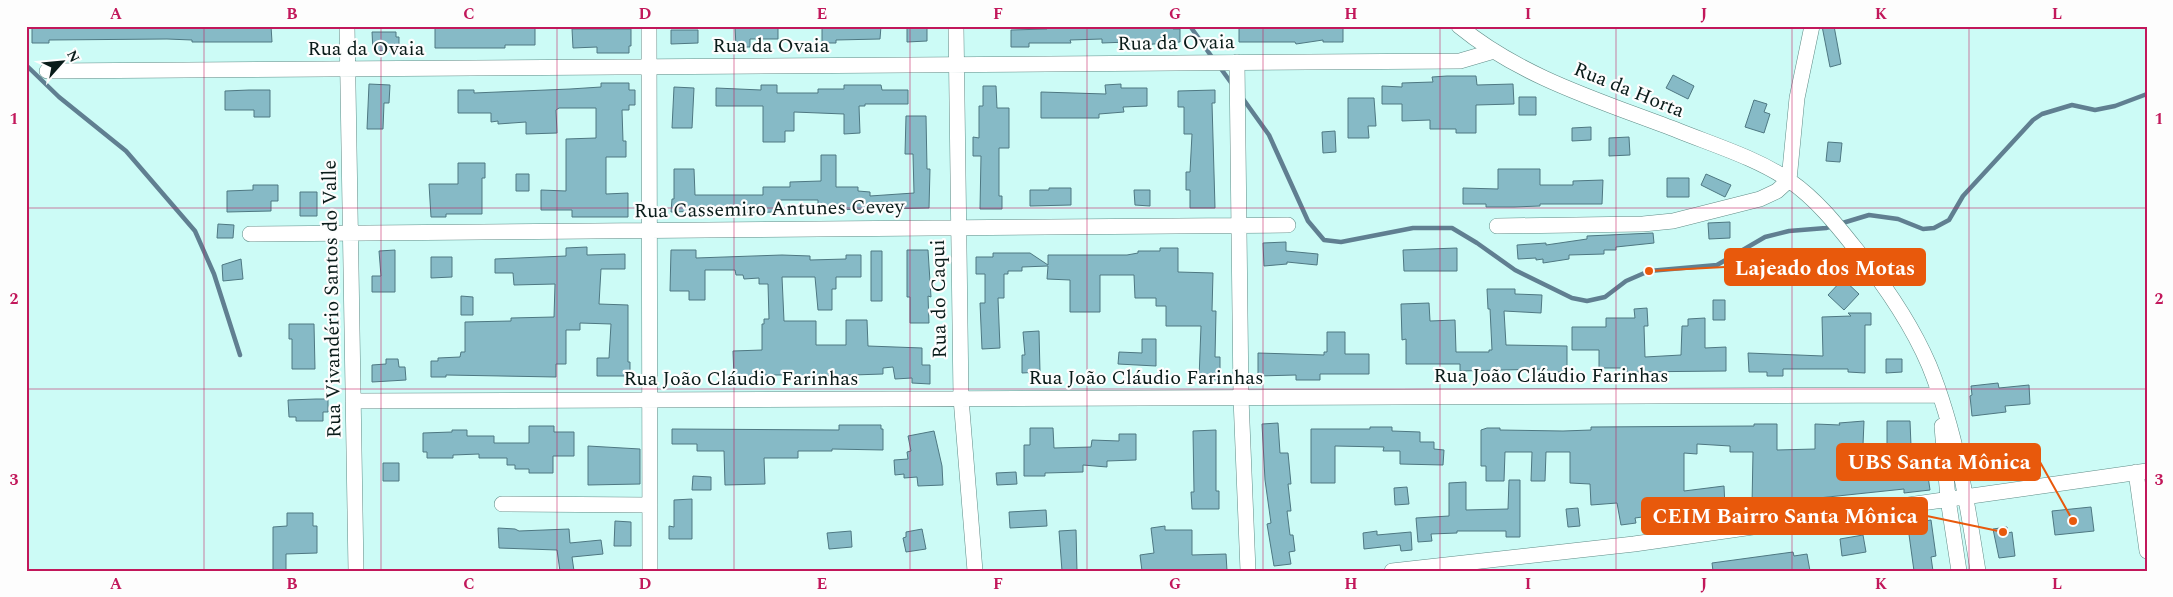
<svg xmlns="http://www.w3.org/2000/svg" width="2173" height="597" viewBox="0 0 2173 597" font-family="Spectral,serif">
	<rect width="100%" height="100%" fill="#ccfbf6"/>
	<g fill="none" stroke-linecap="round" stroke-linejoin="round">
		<path stroke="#607f91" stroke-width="4.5" d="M1190 26 1214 60
			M26 65 59 97 126 151 195 231 214 274 240 355
			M1219 66 1232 84
			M1241 96 1269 135 1308 221 1324 240 1341 242 1413 228H1452L1477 243 1515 270 1572 298 1587 301 1605 297 1626 281 1649 271 1717 265 1765 237 1789 231 1826 228 1869 215 1898 219 1923 229 1934 228 1949 220 1963 196 2033 120 2042 114 2072 105 2095 110 2115 106 2147 94"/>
	</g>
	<path fill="#86bac6" stroke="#4e7882" d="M32 26H271L272 42H192V40L167 39 49 40V43H32Z
		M435 26H535V45H505V48H435Z
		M735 26H778V39H750V47H736Z
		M822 26H881L880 39 836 40V43H822Z
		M1047 26H1173V29H1180V42L1128 46V42L1102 43V39L1070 40 1071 43H1029V47H1011V30L1047 29Z
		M1239 26H1343V42H1323V40L1296 44 1295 42H1239Z
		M1822 26H1834L1841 64 1830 67Z
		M907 27H927V41L907 42Z
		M572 29H631V46H629V53H597V47L573 48Z
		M671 30H698V43L671 44Z
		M372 32H396V37H399V50L373 51Z
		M1673 75 1694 86 1688 99 1666 88Z
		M1447 76H1476L1477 85 1513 84 1514 104 1476 105V133H1456V129H1430V120L1402 121V104H1382V86L1402 87V83L1433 82 1432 77Z
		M601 83H629V90H635V105H629V110H622L623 141H626V157H606V194L628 193V217H572V210H541V190L566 191V139L596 138V108H559L556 110 557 133 526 134V122L498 124V121L491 122V113H458V90H474V93L570 89 601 87Z
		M369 84 390 85 389 103H384L383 129H367Z
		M1121 84V88H1147V106L1123 107 1124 112 1099 114V118H1041V92L1106 94 1105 85Z
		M761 85H777V93H818V89H844V85H881L882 90H908V104H865V106H859L860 133 844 134V114L794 112V131H785V142H763V106H716V88L761 90Z
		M983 86H996L997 108H1009V148H999V196H1002V209H980L981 156H973V137L979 138V106H983Z
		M674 87 694 88 692 128H672Z
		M249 90H270V117H254V110H225V91Z
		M1215 90V103H1212L1215 208H1190V190H1186V172H1190L1192 134H1184V107H1178V91Z
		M1519 97H1536V115H1519Z
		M1348 98H1374L1376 126H1368L1369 138H1348Z
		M1754 100 1767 104 1764 112 1770 114 1764 133 1745 127Z
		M906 116H926L927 169H930L929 208 818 210V200H777V212L732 213V210L671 212 672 199H674V169H694L695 195H763V187H790V182L821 181V155H836V187H858V191L870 192V196L914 193 913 154H905Z
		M1591 127V140L1572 141V128Z
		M1335 131 1336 152 1323 153 1322 132Z
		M1629 137 1630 155 1609 156V138Z
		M1828 142 1842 143 1840 162 1826 161Z
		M458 163H485V178H482V214H446V217H431L429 184H458Z
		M1498 169H1540V185H1573V181L1603 180 1602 204H1540V206L1514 207H1486V204H1463V188L1498 189Z
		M516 174H529V191H516Z
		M1706 174 1731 185 1725 197 1701 185Z
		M1667 178H1689V197H1667Z
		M253 185H278V201H271V211L227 212V191L253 190Z
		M1049 188H1071V205L1030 206V190H1049Z
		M1134 190H1150V206L1135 205Z
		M300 192H317V216H300Z
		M1730 222V238L1709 239 1708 223Z
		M218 224 234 225 233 238H217Z
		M1653 233 1654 243 1616 247V250H1604V254L1569 255V259L1543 263V259L1536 260V258L1518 259 1517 245 1546 243V245L1587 239V236Z
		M1286 242V251L1318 254 1317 265 1287 262V264L1264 266 1263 243Z
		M587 247V255L625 254V269H601L599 304 628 305V362H630V376H597V358H609L611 324 580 323V330H566V364H556V377L446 375V377H431V361H438V358L460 357 461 352H465V322L511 321V318L554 317 555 284 514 285 513 273H495V259L566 256V248Z
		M1160 248H1178V272L1213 273 1212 311H1216L1215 357H1220V380L1199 379 1201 326H1166V306H1156V298H1135L1134 275H1100V312H1070V280L1047 279 1048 266 1022 267V271H1008V274H1004V298H998L1000 348 982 349 980 303H985V274H976V257H993V253H1030L1048 265V255H1127L1138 253V251H1160Z
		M1457 248V271H1404L1403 250Z
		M395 250V292H372V276H381L379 251Z
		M671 250H696V258L782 255 810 256V260L846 259V255H861V277H836V289H832V310H818L815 277H782L784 321H816V345H846V320H867L868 346 922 348V365H930V384L912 383V378L895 379 893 367 883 368V374L792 377V375H761V378H734L733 351 762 350V324H764V319H769L768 284H759V278L744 279 743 275H736L735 270H705V300H689V291H670Z
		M907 250H928L931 297 928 296 929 323H910V297H907Z
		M871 251H882V301H871Z
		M431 257H452V277L431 278Z
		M241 259 243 279 223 281 222 265Z
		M1843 279 1859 294 1844 310 1828 295Z
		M1487 289H1515V294L1542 295 1541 313 1504 311 1506 345 1567 346V372H1549L1547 369 1460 371V364H1406V339L1402 340 1401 304 1429 303 1430 321 1455 320 1456 352H1489V350H1492L1490 309H1488Z
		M461 296 473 297V315H461Z
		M1713 300H1725V320H1713Z
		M1647 308 1648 326H1644L1645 357 1681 355 1682 326H1688V319L1705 318V348L1726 347V371L1627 372V368H1599V350H1572V327H1606V318H1635L1634 309Z
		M1848 313H1871V325H1865V373L1848 372V369H1783V376H1767V372H1749L1748 353 1823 356 1822 317 1851 316Z
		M289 324H314L315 369H292V339H289Z
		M1039 331 1040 372 1022 373V355H1025L1023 332Z
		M1327 332H1345V354H1369V374H1320V380H1296V375L1258 376V353L1324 355V352H1327Z
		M1142 339H1156V366L1118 364 1119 352 1142 353Z
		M386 359H398L399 367H405L406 380 372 382V365L386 364Z
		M1886 359H1902V372L1886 373Z
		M1998 383 1999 388 2029 385 2030 404 2005 406 2006 412 1972 416 1970 396 1972 395 1971 386Z
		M316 399H328V412H323V421H296V417H289L288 400Z
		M1864 421 1863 445 1887 444V421H1910L1911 446H1916V476H1928L1930 490 1904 493V489L1752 505 1753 452H1730V446L1697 444V454L1684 453V491L1724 486 1725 507 1665 516V514L1635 518 1636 523 1621 525 1617 503 1591 505 1590 484 1570 483V452H1546L1545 481H1531L1532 452H1505L1504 481H1486V466H1481V430L1487 428H1500V430L1563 431 1591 430V427L1754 426V424H1777V450L1815 449V424L1840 425 1839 423Z
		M1278 423 1280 453H1288L1291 484H1288L1291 511H1287L1290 535H1293L1295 551 1289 552 1291 564 1274 566 1267 524 1271 523 1265 480 1262 424Z
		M839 425H881V429H883V450L832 449V451H798V458H764L765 484 725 485 724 451H697V444H672V429L839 430Z
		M529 426H554V432H574V456H553V473H529V469H515V465H507V458H479V454L453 455V458H427V452H423V433L452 432V430H467V436H494V443H529Z
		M1370 427H1392V431L1420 432V442H1434V449L1444 450 1443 465 1400 464V451H1383L1384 447 1335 446V483H1311V429H1370Z
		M1030 428H1053L1054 448 1091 447 1092 440 1119 441V434H1136V460L1107 461V467L1083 465V472L1045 473V476H1024V445H1030Z
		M1216 430V491H1219V509H1192L1191 492H1194L1193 431Z
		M934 431 942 466 943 485 918 486 917 477 904 478V474L895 475 894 460 908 459 907 452 911 451 908 436Z
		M588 446 640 449V484L588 485Z
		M383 463H399V481H383Z
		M1016 472 1017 484 997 485 996 473Z
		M693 476 711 477V490H692Z
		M1509 480H1520V537H1506V531H1457V533L1431 534 1432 541 1418 542 1416 518 1449 516V483L1466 482V510L1508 509Z
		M1407 487 1409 504 1395 505 1394 488Z
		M692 499V539H669V526L674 527V500Z
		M2091 507 2094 531 2055 535 2052 511Z
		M1578 508 1580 526 1568 527 1566 509Z
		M1046 510 1047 526 1010 528 1009 512Z
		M287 513H313V526H317V553L286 554V571H273V527L287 526Z
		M1924 518 1925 521 1931 520 1936 556 1931 557 1933 571H1914L1907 520Z
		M615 521 631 522V546H614Z
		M1165 526V530H1192V555L1226 554 1227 571H1142L1140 555 1154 553 1151 528Z
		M2007 527 2008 533 2012 532 2015 556 1999 558 1993 529Z
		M498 528 515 529 519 531 569 529 570 543 601 540 603 554 572 557 574 571H560L557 550 499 548Z
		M922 529 926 549 906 552 903 538 906 537V532Z
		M1076 530 1077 571H1062L1059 531Z
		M851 531 852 547 829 549 827 533Z
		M1377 531V535L1411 532 1412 550 1401 551 1400 545 1364 549 1363 533Z
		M1863 535 1866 552 1842 556 1840 539Z
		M1793 552 1794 556 1807 554 1810 571H1713L1712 563Z"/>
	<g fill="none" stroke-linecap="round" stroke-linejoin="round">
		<g stroke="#608c87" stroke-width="16">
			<path id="minor" d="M347 26 356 571
				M649 26 650 571
				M956 26 961 398 975 571
				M1459 26C1522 78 1604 102 1679 131 1714 145 1759 159 1790 181 1816 199 1836 224 1855 248 1884 284 1911 323 1929 365 1956 431 1967 501 1978 571
				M1237 62 1241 398 1248 571
				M47 71 1460 61 1494 51
				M1789 180 1797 98 1812 26
				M1497 226 1643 224 1673 221 1760 199 1777 191 1789 180
				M250 234 1288 225
				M353 401 1939 395
				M1942 426 1948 499 1959 571
				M2136 472 2147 551
				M502 504 650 505
				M1392 571 1634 544 2147 471"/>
		</g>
		<use href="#minor" stroke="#fff" stroke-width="15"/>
	</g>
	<path fill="none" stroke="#c2185b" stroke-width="1" stroke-opacity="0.55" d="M204 26V571M381 26V571M557 26V571M734 26V571M910 26V571M1087 26V571M1263 26V571M1440 26V571M1616 26V571M1792 26V571M1969 26V571M26 208H2147M26 389H2147"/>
	<g text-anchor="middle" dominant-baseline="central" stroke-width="4.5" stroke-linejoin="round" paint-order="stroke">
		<g font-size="20" fill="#091b19" stroke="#fdfdfd">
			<text transform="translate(1176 43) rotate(-1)">Rua da Ovaia</text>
			<text x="771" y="46">Rua da Ovaia</text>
			<text x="366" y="49">Rua da Ovaia</text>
			<text transform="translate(1629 90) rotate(22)">Rua da Horta</text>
			<text transform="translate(769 209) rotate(-1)">Rua Cassemiro Antunes Cevey</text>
			<text transform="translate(332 299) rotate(-91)">Rua Vivandério Santos do Valle</text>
			<text transform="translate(939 299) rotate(-91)">Rua do Caqui</text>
			<text x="1551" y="376">Rua João Cláudio Farinhas</text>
			<text x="1146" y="378">Rua João Cláudio Farinhas</text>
			<text x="741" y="379">Rua João Cláudio Farinhas</text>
		</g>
	</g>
	<path fill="none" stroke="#e8590c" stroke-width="2" d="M1649 271L1725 267M2073 521L2040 462M2003 532L1927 516"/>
	<g fill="#e8590c" stroke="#fdfdfd" stroke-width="2">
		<circle cx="1649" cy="271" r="5"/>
		<circle cx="2073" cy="521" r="5"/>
		<circle cx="2003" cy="532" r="5"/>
	</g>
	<g fill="#e8590c" stroke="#e8590c" stroke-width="2">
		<rect x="1725" y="249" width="200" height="36" rx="5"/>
		<rect x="1837" y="444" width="203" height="36" rx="5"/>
		<rect x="1642" y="498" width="285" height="36" rx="5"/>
	</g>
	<g font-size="21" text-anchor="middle" font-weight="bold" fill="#fff">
		<text x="1825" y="275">Lajeado dos Motas</text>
		<text x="1939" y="469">UBS Santa Mônica</text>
		<text x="1785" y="523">CEIM Bairro Santa Mônica</text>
	</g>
	<rect width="2173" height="597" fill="none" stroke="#fdfdfd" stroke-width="55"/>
	<g transform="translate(62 62) rotate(63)" stroke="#fdfdfd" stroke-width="4" paint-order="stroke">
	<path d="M0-4L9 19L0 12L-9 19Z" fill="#091b19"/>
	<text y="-8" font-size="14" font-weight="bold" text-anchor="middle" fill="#091b19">N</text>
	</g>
	<rect x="28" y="28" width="2118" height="542" fill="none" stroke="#c2185b" stroke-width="2"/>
	<g font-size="16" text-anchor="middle" font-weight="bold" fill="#c2185b">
		<text x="116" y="19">A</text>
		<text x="292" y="19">B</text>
		<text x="469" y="19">C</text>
		<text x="645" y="19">D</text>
		<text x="822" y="19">E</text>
		<text x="998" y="19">F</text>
		<text x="1175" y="19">G</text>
		<text x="1351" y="19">H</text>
		<text x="1528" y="19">I</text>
		<text x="1704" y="19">J</text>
		<text x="1881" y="19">K</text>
		<text x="2057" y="19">L</text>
		<text x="14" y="124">1</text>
		<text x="2159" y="124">1</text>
		<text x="14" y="304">2</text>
		<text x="2159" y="304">2</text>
		<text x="14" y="485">3</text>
		<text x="2159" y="485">3</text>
		<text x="116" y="589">A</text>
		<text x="292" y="589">B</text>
		<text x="469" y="589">C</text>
		<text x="645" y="589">D</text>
		<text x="822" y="589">E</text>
		<text x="998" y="589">F</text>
		<text x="1175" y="589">G</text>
		<text x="1351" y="589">H</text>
		<text x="1528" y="589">I</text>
		<text x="1704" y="589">J</text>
		<text x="1881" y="589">K</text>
		<text x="2057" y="589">L</text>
	</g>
</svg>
